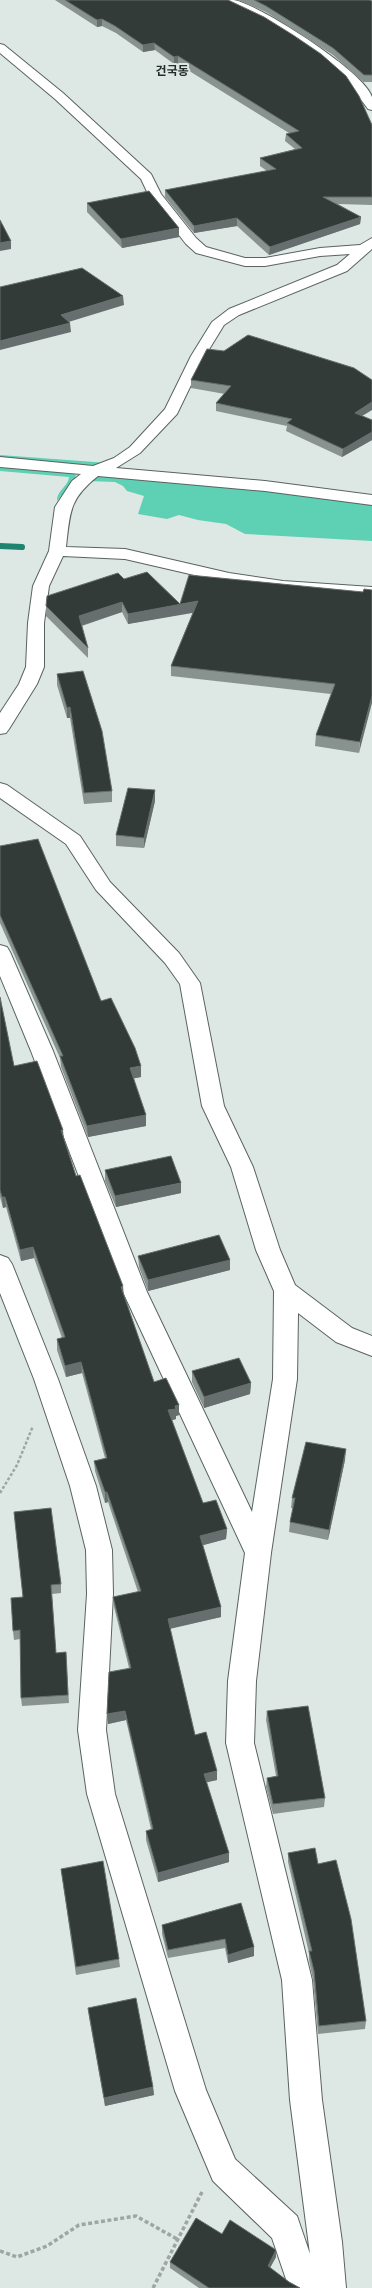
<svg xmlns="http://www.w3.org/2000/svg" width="372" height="2288" viewBox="0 0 372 2288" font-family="Merriweather,'Noto Sans KR',serif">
	<rect width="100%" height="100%" fill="#dde8e5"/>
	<path fill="#5ed0b4" d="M0 455 108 463 98 466 0 458Z
		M0 466 68 471 76 475 75 479 57 501C57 490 68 487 69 477L0 471Z
		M100 474 263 490 372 505V541L245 534 226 524 198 520 179 515 167 519 138 514 144 496 127 491 123 486 115 482 88 481Z"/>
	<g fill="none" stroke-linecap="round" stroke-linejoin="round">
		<path stroke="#1e846f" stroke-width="6" d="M0 546 22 547"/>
		<g stroke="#5a6360" stroke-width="2">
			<path id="minor" d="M222 0C225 0 230 0 234 0 260 5 365 72 372 97 372 101 372 106 372 110L368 109C342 71 304 45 265 23 254 17 228 9 222 0Z
				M0 44 4 45 63 93 151 174 161 194 196 238 206 247 245 258H265L320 248 360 245 372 238V249L347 271 239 315 224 325 205 356 177 414 140 453 116 468 265 481 372 495V505L265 491 98 476C69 499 70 512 66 547L125 549 229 573 283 581 372 587V597L283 591 229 583 125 559 63 556 49 586 44 623V667L37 684 9 729 6 733 0 734V713L19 684 26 667 28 623 33 586 49 551 55 507 72 481 81 474 0 467V457L93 466 114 458 130 447 165 409 191 356 212 322 229 309 337 265 350 254 320 256 265 266H245L196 253 186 244 150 198 141 179 55 99 0 53Z
				M0 783 7 785 80 836 110 882 179 953 200 983 224 1106 253 1167 280 1250 295 1285 352 1328 372 1336V1356L336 1342 298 1313 297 1379 271 1553 256 1681 254 1743 312 1980 322 2100 342 2242 346 2288H289L272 2238 213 2181 175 2091 87 1794 78 1730 87 1594 86 1550 70 1486 34 1379 0 1293V1255L8 1258 12 1264 58 1379 96 1486 112 1550 113 1594 106 1730 115 1794 206 2090 235 2159 297 2216 310 2254 290 2100 282 1980 226 1743 228 1681 245 1553 123 1292 31 1051 0 976V945L7 947 10 952 53 1051 147 1292 252 1512 273 1379 274 1291 256 1250 231 1167 202 1106 180 984 165 963 96 890 66 844 0 798Z"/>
		</g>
		<path stroke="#9da6a4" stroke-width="2.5" stroke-dasharray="3 2" stroke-linecap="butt" d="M0 1493 17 1465 33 1426"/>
		<path stroke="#9da6a4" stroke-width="3.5" stroke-dasharray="4 2.5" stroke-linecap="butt" d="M0 2251 17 2257 47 2246 79 2225 136 2216 177 2239
			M153 2288 202 2192"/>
		<use href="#minor" fill="#fff" fill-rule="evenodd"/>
	</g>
	<path fill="#88928f" d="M55 0H228L372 125V205L338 204 361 217 360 224 269 255 237 226 194 233 165 197V190L267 171 260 166V158L295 149 285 141 286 134 289 133 178 64H174L155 50 143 52 116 33 102 26 97 27Z
		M238 0H369L372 1V82H363L333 55 266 12Z
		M87 203 179 237 122 248 87 212Z
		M207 349 372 420V440L342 457 286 431 287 426 216 411V403L225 394 191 388V380Z
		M124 579 180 604 363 592 372 590 359 753 315 746 316 735 331 694 171 676V666L193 612 128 624 122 612 82 626 88 648V658L46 616V606Z
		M57 674 112 791V802L84 804 70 718H67L57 685Z
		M155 801 144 848 116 846V835Z
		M0 846 101 1001 141 1077 134 1078 146 1126 88 1137 61 1067 60 1058 0 923Z
		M0 997 14 1066 64 1138 76 1176 124 1295 154 1382 179 1405V1415L176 1416V1419L172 1420 203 1503 227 1529 226 1539 203 1545 221 1607V1617L170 1629 195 1735 217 1780 206 1782 229 1853V1862L158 1882 146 1840V1831L151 1829 126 1720 108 1724 107 1714 129 1668 114 1607 113 1597 138 1592 108 1502 105 1503 95 1471 94 1461 105 1458 82 1373 66 1377 57 1350V1339L62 1338 34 1258 21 1261 6 1207 3 1208 0 1197Z
		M105 1170 181 1193 116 1207 105 1181Z
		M138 1256 230 1260V1270L148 1291 139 1267Z
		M192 1371 251 1383 250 1394 204 1408 192 1382Z
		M345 1460 328 1540 289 1532 290 1522 293 1508H291L292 1498Z
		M14 1512 61 1584V1593L52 1594 56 1653 66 1652 69 1703 22 1706 21 1698 20 1639 14 1640 13 1631 23 1597Z
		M267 1711 325 1798 324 1807 273 1814 266 1787 267 1778 276 1776 266 1720Z
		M288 1853 318 1864 366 2021 365 2029 318 2034 313 1980 309 1960V1953L288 1862Z
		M61 1869 119 1959 120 1967 76 1975Z
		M241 1903 254 1947V1956L228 1963 225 1948 168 1958 162 1934V1925Z
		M88 2008 153 2087 154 2095 105 2106 89 2017Z
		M222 2234 276 2250V2257L270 2268 289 2282 300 2288H199L170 2268V2262Z"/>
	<path fill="#666f6d" d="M102 19V26L97 27V20Z
		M154 43 155 50 143 52V45Z
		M178 56V64H174V57Z
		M361 217 360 224 269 255 270 247Z
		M237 218V226L194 233V226Z
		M179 228V237L122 248 121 239Z
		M11 241V249L0 251V243Z
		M123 296 124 305 62 324 61 315Z
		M70 323 71 332 0 350V341Z
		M372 402V410L354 421 355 413Z
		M372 432V440L342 457 343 449Z
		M198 601V612L128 624V614Z
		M122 602V612L80 626 79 616Z
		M372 696V703L359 753 360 742Z
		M70 707V718H67V708Z
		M155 790V801L144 848V838Z
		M141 1066V1077L131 1079 130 1068Z
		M146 1115V1126L88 1137 87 1126Z
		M61 1130H63L64 1141Z
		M181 1183V1193L116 1207 115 1196Z
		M2 1197H5L6 1207 3 1208Z
		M33 1247 34 1258 21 1261 20 1250Z
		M230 1260V1270L148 1291V1280Z
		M123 1286 124 1297 121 1287Z
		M81 1362 82 1373 66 1377 65 1366Z
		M251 1383 250 1394 204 1408V1397Z
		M179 1405V1415L176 1416V1419L169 1421 168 1410 175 1406Z
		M346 1449 345 1460 328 1540 329 1530Z
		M105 1492H107L108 1502 105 1503Z
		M227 1529 226 1539 200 1546V1536Z
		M221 1607V1617L168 1629V1619Z
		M125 1711 126 1720 108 1724 107 1714Z
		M217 1771V1780L204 1783V1774Z
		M229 1853V1862L158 1882V1873Z
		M254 1947V1956L228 1963V1955Z
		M153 2087 154 2095 105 2106 104 2098Z
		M276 2250V2257L267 2273 268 2266Z"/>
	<path fill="#333b39" stroke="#666f6d" d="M65 0H228L264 17 293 35 321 54 346 76 359 96 372 125V197H323L361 217 270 247 237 218 194 226 165 190 276 169 260 158 302 148 286 134 299 131 178 56 174 57 154 43 143 45 115 26 102 19 97 20Z
		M254 0H369L372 1V75H364L333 48 266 6Z
		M149 191 179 228 121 239 87 203Z
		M0 220 11 241 0 243Z
		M82 268 123 296 61 315 70 323 0 341V287Z
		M248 335 354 368 372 380V402L355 413 372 420V432L343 449 287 423 292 419 216 403 231 386 191 380 207 349 224 351Z
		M147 572 180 604 189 575 363 592 364 589 372 590V696L360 742 316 735 335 684 171 666 198 601 128 614 122 602 79 616 88 648 46 606 47 596 118 573 124 579Z
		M83 671 102 731 112 791 84 793 70 707 67 708 57 674Z
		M128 788 155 790 144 838 116 835Z
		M38 839 101 1001 111 998 135 1048 141 1066 130 1068 146 1115 87 1126 60 1056H63L0 915V846Z
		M0 997 14 1066 37 1061 63 1130H61L76 1176 80 1175 123 1286 121 1287 154 1382 166 1378 179 1405 175 1406 176 1409 168 1410 203 1503 216 1500 227 1529 200 1536 221 1607 168 1619 195 1735 206 1732 217 1771 204 1774 229 1853 158 1873 146 1831 153 1829 125 1711 107 1714 109 1672 131 1668 113 1597 141 1591 107 1492H105L94 1461 107 1458 81 1362 65 1366 57 1339 65 1337 33 1247 20 1250 5 1197H2L0 1190Z
		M171 1156 181 1183 115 1196 105 1170Z
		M219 1235 230 1260 148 1280 138 1256Z
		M239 1358 251 1383 204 1397 192 1371Z
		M306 1442 346 1449 329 1530 290 1522 295 1498H292Z
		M51 1508 61 1584 51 1585 56 1653 66 1652 68 1695 21 1698 20 1630 13 1631 11 1598 23 1597 14 1512Z
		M308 1706 325 1798 273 1804 267 1778 278 1776 267 1711Z
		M315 1848 318 1864 336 1860 351 1919 366 2021 319 2026 314 1971 309 1951H312L288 1853Z
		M103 1861 119 1959 76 1967 61 1869Z
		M241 1903 254 1947 228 1955 225 1939 168 1950 162 1925Z
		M136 1998 153 2087 104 2098 88 2008Z
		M196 2218 222 2234 230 2220 276 2250 268 2266 289 2282 300 2288H209L170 2262Z"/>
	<g text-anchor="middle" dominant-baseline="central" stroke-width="4" stroke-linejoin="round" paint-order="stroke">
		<g font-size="12" font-weight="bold" fill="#252d2b" stroke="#dde8e5">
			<text x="172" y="70">건국동</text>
		</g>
	</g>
</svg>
